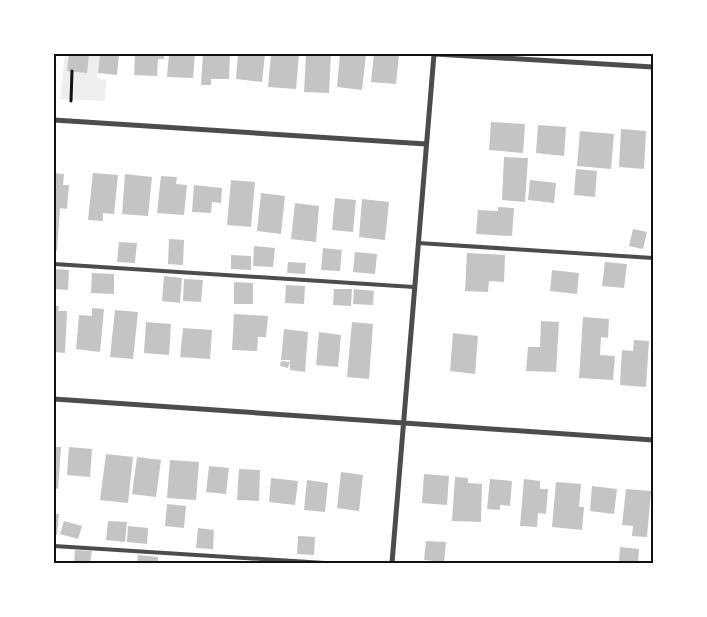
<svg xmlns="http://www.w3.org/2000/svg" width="707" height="617" viewBox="0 0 707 617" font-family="Quicksand,sans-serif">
	<rect width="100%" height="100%" fill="#fff"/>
	<path fill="#eee" d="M65 54H100L97 79 106 80 105 101 60 99Z"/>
	<path fill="#c4c4c4" d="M69 54H89L87 73 67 71Z
		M100 54H119L117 75 98 73Z
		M135 54H164V59H158L157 76 134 75Z
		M169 54H195L193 78 167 77Z
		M203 54H230L229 79H211V85H201Z
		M238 54H265L262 82 236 79Z
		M271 54H299L296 89 268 87Z
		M306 54H331L329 93 304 92Z
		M340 54H366L362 90 337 87Z
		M374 54H399L396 84 371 82Z
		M491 122 525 124 523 153 489 150Z
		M538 125 566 127 564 156 536 153Z
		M621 129 646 131 644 169 619 167Z
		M580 131 614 134 611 169 577 166Z
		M504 157 528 158 525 202 502 200Z
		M576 169 597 171 595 197 574 195Z
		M54 173 64 174 63 185H69L67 209 60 208 57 251H54Z
		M93 173 118 175 114 214 103 213V221L88 220Z
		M125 174 152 177 148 216 122 214Z
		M161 176 177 177 176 184 187 185 184 215 157 213Z
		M231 180 255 182 251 227 227 225Z
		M530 180 556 183 554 203 528 200Z
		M194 185 222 188 221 203 212 202 211 213 192 212Z
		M261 193 285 196 281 234 257 231Z
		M335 198 356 200 353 232 332 230Z
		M362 199 389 202 385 240 359 237Z
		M295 203 319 206 316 242 291 239Z
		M498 207 514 208 512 236 476 234 478 210 498 211Z
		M633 229 647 232 643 249 629 246Z
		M169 239 184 240 183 265 168 264Z
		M119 242 137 243 135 263 117 262Z
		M254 246 275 248 273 267 253 266Z
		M323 248 342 250 340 271 321 270Z
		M355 252 377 254 375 274 353 272Z
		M467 253 505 255 504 282 489 281 488 292 465 291Z
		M231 255 251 256V270L231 269Z
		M288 262 306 263 305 274 287 273Z
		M605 262 627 264 624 288 602 286Z
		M54 269 69 270 68 290 54 289Z
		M552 270 579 273 577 294 550 291Z
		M92 273 114 274V294L91 293Z
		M164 276 182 278 180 303 162 301Z
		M184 279 203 280 201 302 183 301Z
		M234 282 253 283V304H234Z
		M286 285 305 286 304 304 285 303Z
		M334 289H352L351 306 333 305Z
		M354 289 374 291 373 305 353 304Z
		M54 306H59L58 311H67L65 353 54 352Z
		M92 308 104 309 100 352 76 349 79 315 92 316Z
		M115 310 138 312 133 359 110 357Z
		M234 314 268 316 266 337H258L257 351 232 350Z
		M583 317 609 319 608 338 601 337 600 355 615 356 613 380 579 378Z
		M541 321 559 322 556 372 526 371 528 347H540Z
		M146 322 171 324 169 355 144 353Z
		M352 322 373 324 369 379 347 377Z
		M183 328 212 330 210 359 180 357Z
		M284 329 308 332 305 372 290 370V360H281Z
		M319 332 341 335 338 367 316 365Z
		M453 333 478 336 475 374 450 371Z
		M634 340 649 341 646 387 620 385 622 350 633 351Z
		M281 361 290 362 288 368 280 366Z
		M54 447H61L58 489 54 488Z
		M69 447 92 449 90 477 67 475Z
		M106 454 133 457 128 503 100 500Z
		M137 457 161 460 156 497 132 494Z
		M170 460 199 462 196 500 167 498Z
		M209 466 229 468 226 494 206 492Z
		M239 469 260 470 259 501 237 500Z
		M341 472 363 475 359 511 337 508Z
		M424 474 449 476 447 505 422 503Z
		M455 477 468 478V483L482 484 481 522 452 521Z
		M271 478 298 481 295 505 269 502Z
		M490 479 512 481 510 506 500 505V510L487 509Z
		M524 479 540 481V489H548L546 514 538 513 537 527 520 526Z
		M307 480 328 483 325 512 304 510Z
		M556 482 581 484 579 507H584L582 530 552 527Z
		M592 486 617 489 614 514 590 511Z
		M626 489 651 491 647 537 632 536 633 526 622 525Z
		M167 504 186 506 184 528 165 526Z
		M54 514H59L57 535H54Z
		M64 521 82 526 78 539 60 534Z
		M108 521 127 522 125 542 106 540Z
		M128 526 148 528 147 544 127 542Z
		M198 528 214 530 213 549 196 548Z
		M298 536 315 537 314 555 297 554Z
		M426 541 446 542 444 562 424 560Z
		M620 547 639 549 638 563H619Z
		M75 550 92 551 90 563H74Z
		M138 555 158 557V563H137Z"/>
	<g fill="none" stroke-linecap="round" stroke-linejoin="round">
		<path stroke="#111" stroke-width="3" d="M71 101 72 71"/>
		<path stroke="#4c4c4c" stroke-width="4" d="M418 243 653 258
			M54 264 414 287
			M54 546 325 563"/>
		<path stroke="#4c4c4c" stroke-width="5" d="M435 54 653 67
			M54 120 426 144
			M54 399 653 440
			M392 563 434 54"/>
	</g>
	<rect width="707" height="617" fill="none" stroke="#ffffff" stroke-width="110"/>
	<rect x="55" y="55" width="597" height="507" fill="none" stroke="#111" stroke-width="2"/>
</svg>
